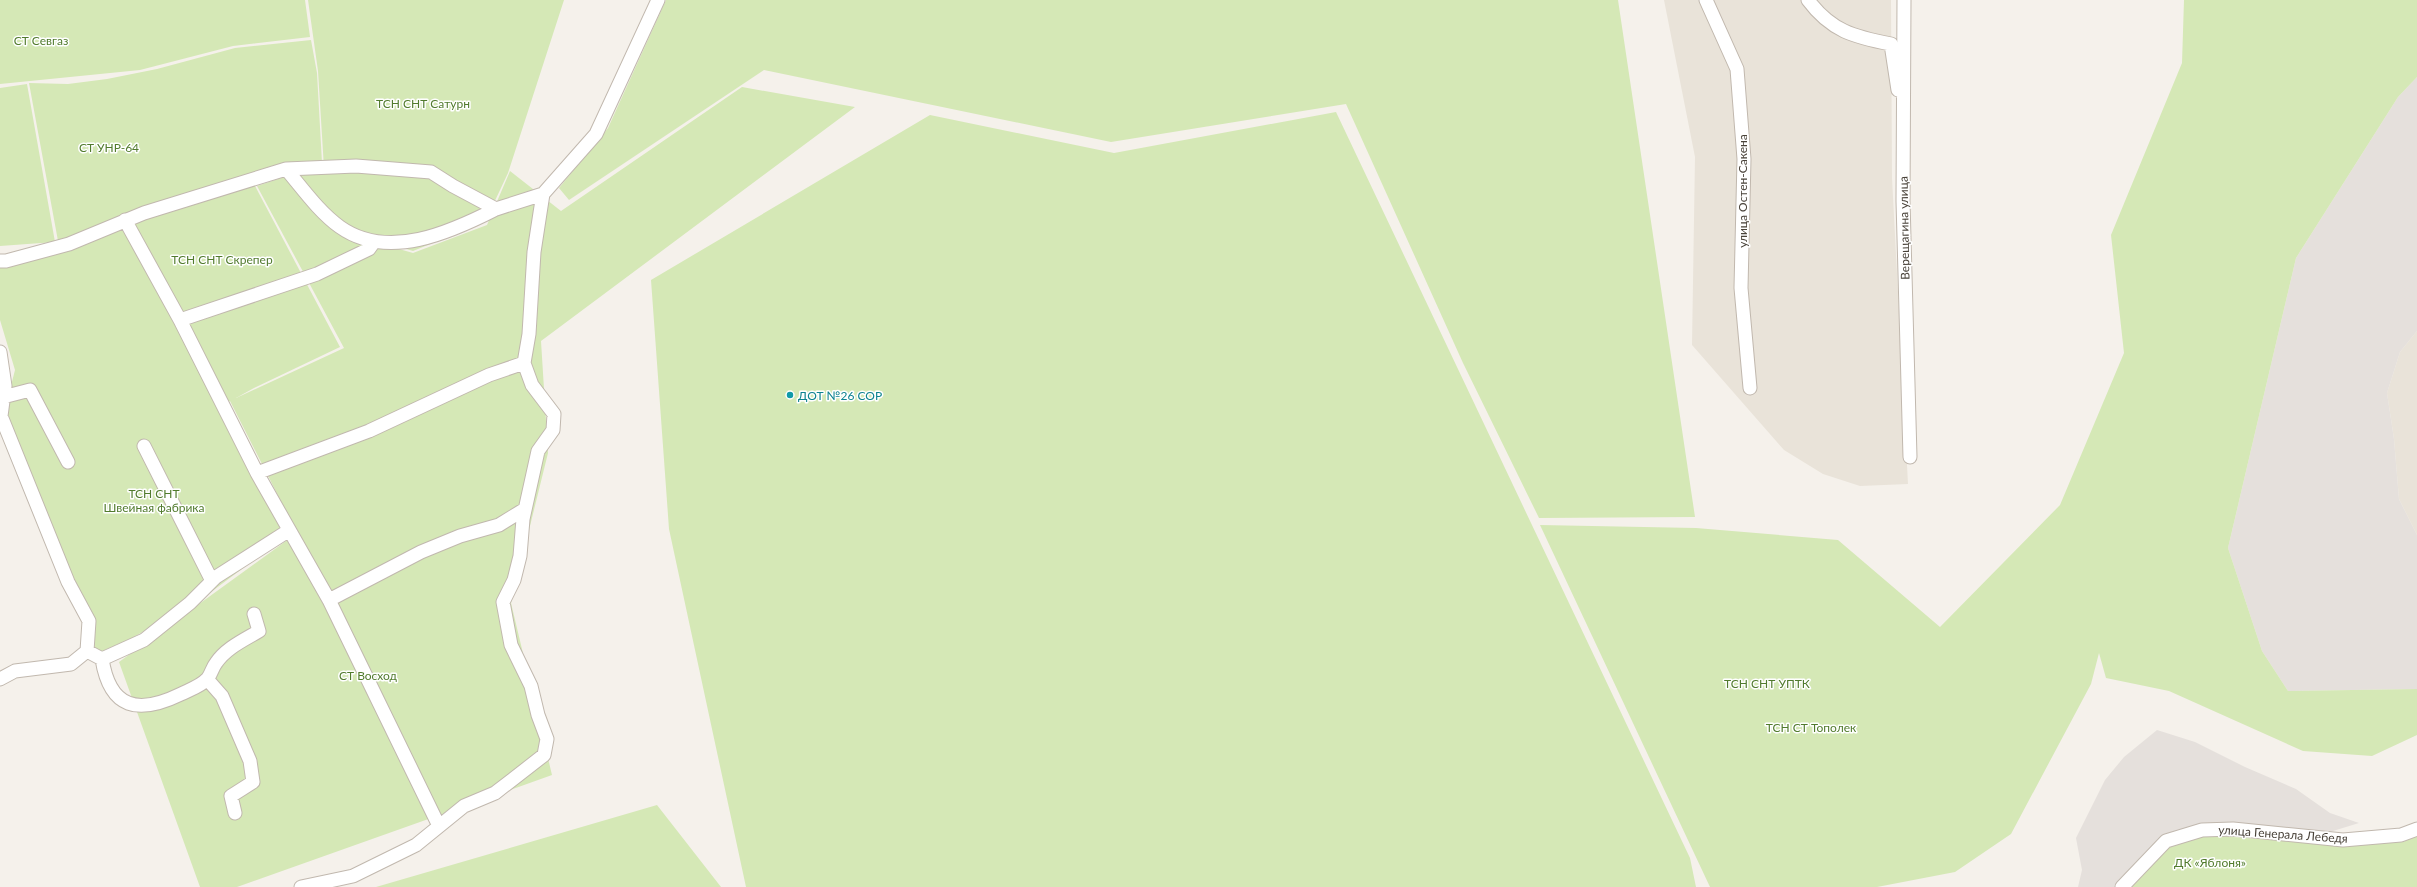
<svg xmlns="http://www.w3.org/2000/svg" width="2417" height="887" viewBox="0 0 2417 887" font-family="Lato,sans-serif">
	<rect width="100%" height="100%" fill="#f5f1eb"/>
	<path fill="#e9e3d9" d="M1664 0H1891L1892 178 1908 484 1860 486 1823 474 1784 450 1692 345 1695 157Z
		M2417 331V535L2399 499 2394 439 2387 393 2400 352Z"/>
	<path fill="#e5e0dc" d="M2417 77V331L2400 352 2387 393 2394 439 2399 499 2417 535V689L2288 691 2262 651 2228 548 2296 258 2398 97Z
		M2157 730 2195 742 2245 767 2296 789 2330 813 2359 823 2320 835 2278 827 2236 825H2208L2177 830 2148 853 2117 887H2078L2082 870 2076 838 2105 780 2124 757Z"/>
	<path fill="#d5e8b6" d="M0 0H305L310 37 233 46 140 70 0 84Z
		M308 0H564L508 173 485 222 413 251 338 229 291 172 324 168 318 71Z
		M666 0H1618L1695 517 1539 518 1463 363 1346 104 1111 142 764 70 569 200 559 188 608 128Z
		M2184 0H2417V77L2398 97 2296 258 2228 548 2262 651 2288 691 2417 689V735L2372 756 2303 751 2169 691 2106 678 2099 653 2091 684 2011 834 1955 872 1877 887H1710L1540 525 1696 528 1838 540 1940 627 2060 505 2124 353 2111 235 2182 63Z
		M311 40 317 73 322 163 128 214 58 241 29 83 68 84 107 79 157 69 235 48Z
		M27 84 55 242 0 246V88Z
		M742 87 855 107 541 341 548 453 511 603 552 775 237 887H200L119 662 297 533 230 401 225 404 129 220 254 184 340 347 254 388 236 398 344 348 257 186 290 175 336 231 413 253 487 225 510 171 561 211Z
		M1336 112 1690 858 1696 887H746L669 529 651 280 930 115 1114 153Z
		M123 223 293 531 207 595 132 638 100 652 90 650 72 585 3 417 15 370 0 320V268Z
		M657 805 721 887H376Z
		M2207 835 2325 844 2403 842 2417 836V887H2128L2168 844Z"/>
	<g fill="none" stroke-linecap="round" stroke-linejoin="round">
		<g stroke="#c1b8ae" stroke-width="15">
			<path id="minor" d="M1706 0 1737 69 1744 159 1741 288 1750 388
				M1808 0C1831 31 1854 37 1891 44L1898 90
				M1904 0 1903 201 1910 457
				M286 169C303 189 319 212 340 227 388 261 451 232 496 209
				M125 220 180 320 257 473 329 600 439 826
				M0 261H6L69 244 144 213 286 169 356 166 431 172 453 186 496 209 543 194
				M180 320 317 274 369 249 374 242
				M0 352 5 386 1 416 68 582 89 621 87 651 71 664 15 671 0 679
				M3 397 30 390 68 462
				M144 446 212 581
				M257 473 369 431 489 375 524 363
				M329 600 421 552 460 536 499 525 525 509
				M87 651 102 659 144 640 190 603 216 577 288 531
				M102 659C110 709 138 715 181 694 189 690 201 686 207 679 211 675 212 668 216 663 226 648 244 640 259 631L254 614
				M207 679 222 696 250 761 253 782 231 796 235 813
				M301 887 353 876 416 845 464 806 495 793 544 755 547 739 538 715 531 686 511 645 503 602 514 580 520 556 523 519 538 451 553 430 554 414 532 385 524 363 529 334 534 252 540 213 543 194 596 134 658 0
				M2122 887 2166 841 2202 830 2233 829 2343 840 2401 835 2417 829"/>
		</g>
		<use href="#minor" stroke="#fff" stroke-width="13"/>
	</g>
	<circle fill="#0f9aa8" stroke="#fff" stroke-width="1.5" cx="790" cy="395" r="4"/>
	<g text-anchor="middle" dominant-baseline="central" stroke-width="3" stroke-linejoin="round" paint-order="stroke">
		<g font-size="12" fill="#517b2d" stroke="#fff">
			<text x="41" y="40">СТ Севгаз</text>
			<text x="423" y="103">ТСН СНТ Сатурн</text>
			<text x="109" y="147">СТ УНР-64</text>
			<text x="222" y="259">ТСН СНТ Скрепер</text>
			<text x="154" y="493">ТСН СНТ<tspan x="154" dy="14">Швейная фабрика</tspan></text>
			<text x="368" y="675">СТ Восход</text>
			<text x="1767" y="683">ТСН СНТ УПТК</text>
			<text x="1811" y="727">ТСН СТ Тополек</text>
			<text x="2210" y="862">ДК «Яблоня»</text>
		</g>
		<g font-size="12" fill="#494239" stroke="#fff">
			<text transform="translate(1742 191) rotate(-90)">улица Остен-Сакена</text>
			<text transform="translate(1904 228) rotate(-91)">Верещагина улица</text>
			<text transform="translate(2283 834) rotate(4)">улица Генерала Лебедя</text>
		</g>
		<g font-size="12" fill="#0d838f" stroke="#fff" text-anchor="start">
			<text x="798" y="395">ДОТ №26 СОР</text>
		</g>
	</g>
</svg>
